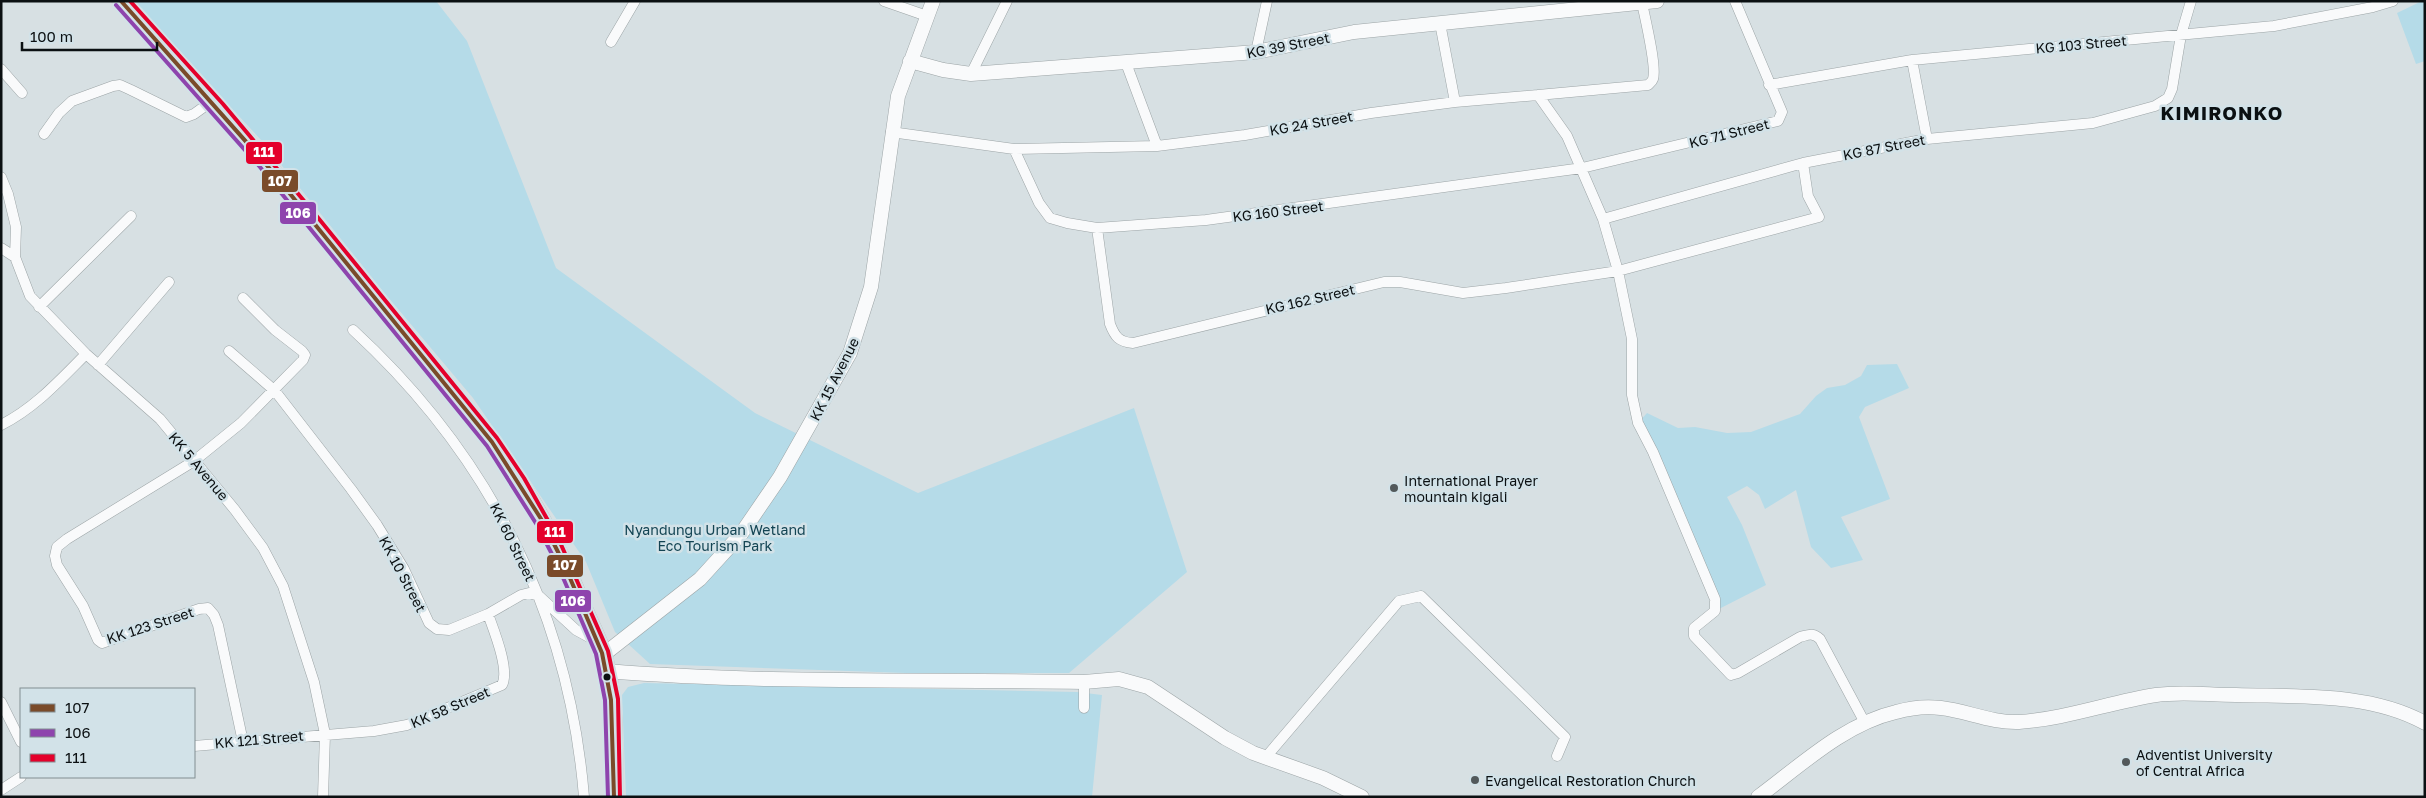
<svg xmlns="http://www.w3.org/2000/svg" width="2426" height="798" viewBox="0 0 2426 798" font-family="'Golos Text',sans-serif">
	<rect width="100%" height="100%" fill="#d7e0e3"/>
	<path fill="#b5dbe8" d="M132 1H436L467 41 556 268 755 413 918 493 1134 408 1187 572 1069 673H906L650 664 615 632 586 562 473 398 382 290 262 141Z
		M2422 1H2425V61L2416 64 2397 13Z
		M1897 364 1909 388 1865 407 1859 417 1890 499 1841 517 1863 560 1831 568 1811 547 1796 490 1765 509 1759 495 1747 486 1727 497 1742 525 1766 585 1715 611 1638 423 1647 413 1678 428 1695 427 1727 433 1751 432 1800 414 1816 396 1827 388 1845 385 1861 376 1867 365Z
		M644 683 1077 692 1102 695 1092 797H626L622 695 628 687Z"/>
	<g fill="none" stroke-linecap="round" stroke-linejoin="round">
		<g stroke="#9ca4a6" stroke-width="11">
			<path id="minor" d="M884 1 927 16
				M1440 23 1455 102
				M611 42 635 1
				M1256 52 1267 1
				M1912 60 1927 139
				M1126 63 1157 146
				M1 69 22 93
				M971 74 1007 1
				M1769 85 1912 60 2274 26 2373 7 2393 1
				M1538 95 1648 85C1650 83 1652 82 1653 79 1657 67 1645 18 1642 3
				M891 132 1014 149 1157 146 1245 135 1371 113 1455 102 1538 95 1567 136 1603 219 1618 271 1632 339V395L1638 423 1653 452 1715 599V611L1694 628V636L1731 675 1738 673 1800 637C1808 635 1813 632 1820 639L1865 723
				M44 134 59 113 72 101 113 86 120 85 131 90 186 117 194 114 212 101
				M1014 149 1039 203 1050 218 1067 223 1097 228 1206 220 1582 168 1778 121 1782 112 1735 1
				M1 177 8 194 16 227 15 257 30 296 86 354 160 419 235 510 263 548 283 586 314 682 325 734 323 797
				M1603 219 1803 163 1927 139 2093 123 2155 106 2168 98 2172 89 2181 35 2191 1
				M1097 228 1110 324C1115 337 1119 342 1133 343L1384 282H1400L1463 293 1506 288 1618 271 1819 217 1808 196 1803 163
				M1 248 15 257
				M243 298 275 330 302 351 305 355 303 360 241 423 194 461 67 539 57 547 55 556 57 565 83 606 98 640 102 643 199 609 208 608 214 615 218 625 243 742
				M39 307 131 216
				M353 330C489 455 569 612 584 797
				M229 351 275 391 351 489 377 525 404 569 429 623 437 629 449 630 488 614 521 595 529 593 539 596 576 630 598 642
				M98 365 169 282
				M1 425C35 408 60 380 86 354
				M1084 682V708
				M1 702 21 742
				M194 746 374 731 407 725 502 685C510 670 494 631 488 614
				M1266 757 1399 601 1421 596 1565 737 1557 756
				M1 790 21 777"/>
		</g>
		<g stroke="#9ca4a6" stroke-width="15">
			<path id="tertiary" d="M910 61 943 70 971 74 1256 52 1354 32 1657 1
				M603 655 700 579 741 534 780 477 850 353 871 287 898 96 933 1
				M607 671C765 684 925 679 1084 682L1119 679 1148 687 1225 738 1253 753 1323 778 1362 797
				M1758 797C1800 766 1844 724 1896 712 1910 708 1926 706 1941 708 1967 711 1992 723 2019 722 2065 719 2111 702 2156 695 2182 691 2210 695 2236 695 2298 697 2369 692 2425 723"/>
		</g>
		<g stroke="#b7bbbc" stroke-width="19">
			<path id="trunk" d="M121 1C254 140 370 294 492 442 531 495 558 547 583 608 592 628 602 647 606 668 616 709 613 755 614 797"/>
		</g>
		<use href="#minor" stroke="#f9fafb" stroke-width="10"/>
		<use href="#tertiary" stroke="#f9fafb" stroke-width="14"/>
		<use href="#trunk" stroke="#e6dfdc" stroke-width="18"/>
		<g stroke="#d2e2e8" stroke-width="8">
			<path id="bus-1" d="M121 1 265 163 492 442 543 522 564 564 602 653 611 700 614 797"/>
		</g>
		<g stroke="#d2e2e8" stroke-width="8">
			<path id="bus-2" d="M116 5 260 167 487 446 537 525 558 566 596 654 605 700 608 797"/>
		</g>
		<g stroke="#d2e2e8" stroke-width="8">
			<path id="bus-3" d="M130 1 223 104 315 214 497 438 524 478 559 540 608 651 618 699 620 797"/>
		</g>
		<use href="#bus-1" stroke="#7a4b2a" stroke-width="4"/>
		<use href="#bus-2" stroke="#8e44ad" stroke-width="4"/>
		<use href="#bus-3" stroke="#e4002b" stroke-width="4"/>
	</g>
	<g fill="#52595b" stroke="#d2e2e8" stroke-width="2">
		<circle cx="1394" cy="488" r="5"/>
		<circle cx="2126" cy="762" r="5"/>
		<circle cx="1475" cy="780" r="5"/>
	</g>
	<circle fill="#0b1012" stroke="#d2e2e8" stroke-width="2" cx="607" cy="677" r="4.5"/>
	<g text-anchor="middle" dominant-baseline="central" stroke-width="5" stroke-linejoin="round" paint-order="stroke">
		<g font-size="14" fill="#0b1012" stroke="#d2e2e8">
			<text transform="translate(2081 44) rotate(-5)">KG 103 Street</text>
			<text transform="translate(1288 45) rotate(-11)">KG 39 Street</text>
			<text transform="translate(1311 123) rotate(-10)">KG 24 Street</text>
			<text transform="translate(1729 133) rotate(-14)">KG 71 Street</text>
			<text transform="translate(1884 147) rotate(-11)">KG 87 Street</text>
			<text transform="translate(1278 211) rotate(-7)">KG 160 Street</text>
			<text transform="translate(1310 299) rotate(-13)">KG 162 Street</text>
			<text transform="translate(834 379) rotate(-63)">KK 15 Avenue</text>
			<text transform="translate(199 466) rotate(50)">KK 5 Avenue</text>
			<text transform="translate(513 542) rotate(64)">KK 60 Street</text>
			<text transform="translate(403 574) rotate(62)">KK 10 Street</text>
			<text transform="translate(150 625) rotate(-18)">KK 123 Street</text>
			<text transform="translate(450 707) rotate(-23)">KK 58 Street</text>
			<text transform="translate(259 739) rotate(-5)">KK 121 Street</text>
		</g>
		<g font-size="14" fill="#0b1012" stroke="#d2e2e8" text-anchor="start">
			<text x="1404" y="480">International Prayer<tspan x="1404" dy="16">mountain kigali</tspan></text>
			<text x="2136" y="754">Adventist University<tspan x="2136" dy="16">of Central Africa</tspan></text>
			<text x="1485" y="780">Evangelical Restoration Church</text>
		</g>
		<g font-size="14" fill="#134453" stroke="#d2e2e8">
			<text x="715" y="529">Nyandungu Urban Wetland<tspan x="715" dy="16">Eco Tourism Park</tspan></text>
		</g>
		<g font-size="19" font-weight="bold" letter-spacing="1" fill="#0b1012" stroke="#d2e2e8">
			<text x="2222" y="112">KIMIRONKO</text>
		</g>
	</g>
	<g stroke="#d2e2e8" stroke-width="2">
		<rect x="245" y="141" width="38" height="24" rx="5" fill="#e4002b"/>
		<rect x="261" y="169" width="38" height="24" rx="5" fill="#7a4b2a"/>
		<rect x="279" y="201" width="38" height="24" rx="5" fill="#8e44ad"/>
		<rect x="536" y="520" width="38" height="24" rx="5" fill="#e4002b"/>
		<rect x="546" y="554" width="38" height="24" rx="5" fill="#7a4b2a"/>
		<rect x="554" y="589" width="38" height="24" rx="5" fill="#8e44ad"/>
	</g>
	<g font-size="14" text-anchor="middle" font-weight="bold" fill="#fff">
		<text x="264" y="157">111</text>
		<text x="280" y="186">107</text>
		<text x="298" y="218">106</text>
		<text x="555" y="537">111</text>
		<text x="565" y="570">107</text>
		<text x="573" y="606">106</text>
	</g>
	<rect width="2426" height="798" fill="none" stroke="#0b1012" stroke-width="5"/>
	<rect x="20" y="688" width="175" height="90" fill="#d2e2e8" stroke="#828e92"/>
	<rect x="30" y="704" width="25" height="8" fill="#7a4b2a" stroke="#828e92"/>
	<text x="65" y="713" font-size="15" fill="#0b1012">107</text>
	<rect x="30" y="729" width="25" height="8" fill="#8e44ad" stroke="#828e92"/>
	<text x="65" y="738" font-size="15" fill="#0b1012">106</text>
	<rect x="30" y="754" width="25" height="8" fill="#e4002b" stroke="#828e92"/>
	<text x="65" y="763" font-size="15" fill="#0b1012">111</text>
	<path d="M22 42v8h135v-8" fill="none" stroke="#0b1012" stroke-width="2.5"/>
	<text x="30" y="42" font-size="15" fill="#0b1012" stroke="#d2e2e8" stroke-width="4" paint-order="stroke">100 m</text>
</svg>
